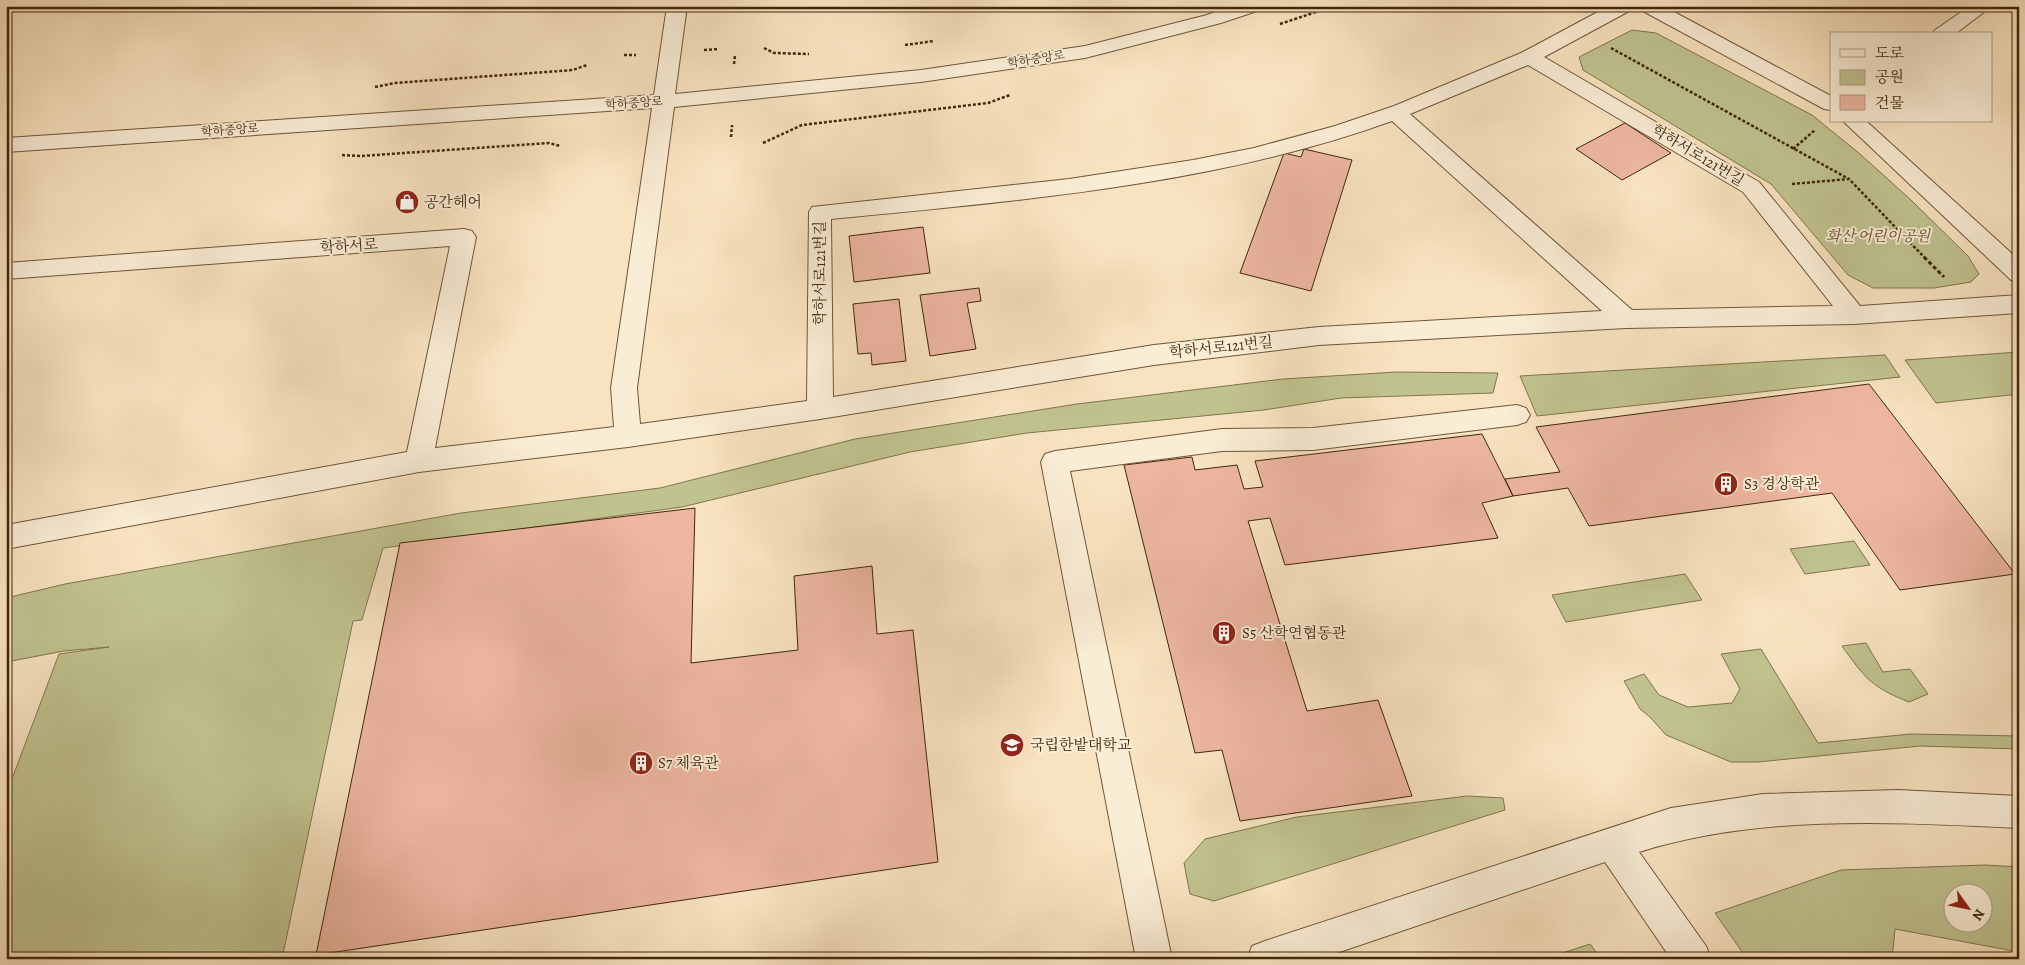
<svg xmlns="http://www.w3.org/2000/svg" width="2025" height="965" viewBox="0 0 2025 965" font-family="Alegreya,'Noto Serif KR',serif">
	<rect width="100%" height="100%" fill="#f8e3c0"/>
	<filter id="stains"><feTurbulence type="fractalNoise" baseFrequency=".004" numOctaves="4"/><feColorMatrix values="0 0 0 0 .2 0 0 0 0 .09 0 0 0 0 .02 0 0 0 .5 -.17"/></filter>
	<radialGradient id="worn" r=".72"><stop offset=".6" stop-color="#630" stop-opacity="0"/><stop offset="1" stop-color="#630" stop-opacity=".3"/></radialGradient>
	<path fill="#c0c390" stroke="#80754e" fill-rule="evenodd" d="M1632 30 1656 33 1812 115 1860 154 1910 199 1968 256 1979 274 1971 282 1934 288H1873L1848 275 1771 184 1583 70 1579 57Z
		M2019 352V394L1936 403 1905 360Z
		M1885 355 1900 377 1537 416 1520 376Z
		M1396 372 1498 373 1493 393 1341 398 1264 410 1027 433 910 452 682 507 383 548 362 620 353 621 282 959H6V795L59 654 109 647 64 651 6 662V598L65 584 461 513 660 488 855 439 1077 404 1283 379Z
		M1854 541 1870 565 1805 574 1790 549Z
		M1685 574 1702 600 1566 622 1552 595Z
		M1866 643 1883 672 1910 669 1928 694 1909 702C1871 687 1865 678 1842 646Z
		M1761 649 1818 743 1911 734 2019 736V749L1920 746 1758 762H1731L1666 735 1650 717 1640 709 1624 681 1644 674 1659 695 1688 707 1732 703 1740 689 1721 654Z
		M1467 796 1503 798 1505 810 1214 901 1190 894 1184 863 1205 839 1297 817Z
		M1985 865 2019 867V952L1895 929 1892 959H1747L1715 913 1841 870ZM1952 892H1982V922H1952Z
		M1590 944 1601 959H1544Z"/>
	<path fill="#edb6a1" stroke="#41270b" d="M1625 123 1671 153 1622 180 1576 149Z
		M1304 149 1352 160 1311 291 1240 273 1284 153 1301 157Z
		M923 227 930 273 854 282 849 236Z
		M979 288 981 301 967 303 976 349 930 356 920 295Z
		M899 299 906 361 872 365 871 353 858 354 853 304Z
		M1869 384 2015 574 1900 590 1832 493 1589 526 1568 488 1513 496 1505 479 1560 472 1536 427Z
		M1482 434 1513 496 1482 503 1498 538 1285 565 1270 518 1248 521 1307 711 1378 700 1412 796 1240 821 1222 750 1195 753 1124 465 1192 457 1195 470 1237 465 1244 489 1263 487 1255 461Z
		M695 508 691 663 798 650 794 576 872 566 877 634 913 630 938 862 316 955 400 543Z"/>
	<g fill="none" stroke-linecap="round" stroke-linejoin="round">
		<g stroke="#6f5638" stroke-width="2">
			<path id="minor" d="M667 6H687L675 94 921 70 1085 46 1207 15 1233 6H1262L1260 10 1221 23 1085 58 921 82 674 107 637 388 640 424 807 401 809 212 812 207 1069 179 1193 160 1254 148 1335 126 1394 106 1521 53 1609 6H1633L1631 10 1544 57 1759 182 1860 306 2019 295V313L1854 324 1626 328 1319 345 1154 365 820 419 628 447 419 472 6 549V525L407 452 450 246 6 279V263L464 229 472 231 476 237 435 448 614 427 611 388 652 108 6 152V138L654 95ZM1528 65 1743 192 1833 306 1632 310 1410 114ZM1392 121 1602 311 1319 327 1154 345 833 397 831 219C1021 200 1212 186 1392 121Z
				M1639 6H1663L1831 96V110L1824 109 1641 10Z
				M1970 6H1992L1955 34H1932L1935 30Z
				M1843 121H1866L2019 260V282L2011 280Z
				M1517 405 1526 408 1530 415 1526 422 1517 425 1313 450 1222 451 1070 471 1172 959H1136L1041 462 1045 454 1055 451 1222 429 1313 428Z
				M1898 790 2019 796V828C1892 822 1761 814 1639 852L1706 946 1711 959H1671L1605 862 1319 959H1247L1252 946 1265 941 1671 808 1763 794Z"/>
		</g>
		<path stroke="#41270b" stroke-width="2.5" stroke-dasharray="3 2" stroke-linecap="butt" d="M1280 24 1334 6
			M905 45 934 41
			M764 48 774 53 809 54
			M1611 48 1849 179
			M704 50 719 49
			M624 55H636
			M734 64 735 55
			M375 87 395 83 573 70 587 65
			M731 137 732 125
			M763 143 802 125 988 103 1010 95
			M1793 149 1815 130
			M342 155 361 156 549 143 560 146
			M1792 184 1849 179 1925 258"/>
		<path stroke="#41270b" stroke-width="3" stroke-dasharray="4 2.5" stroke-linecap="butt" d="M1924 257 1944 277"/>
		<use href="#minor" fill="#faedd6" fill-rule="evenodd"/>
	</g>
	<defs>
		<g id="shop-disc" transform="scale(1.25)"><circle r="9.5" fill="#8f2418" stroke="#faedd6"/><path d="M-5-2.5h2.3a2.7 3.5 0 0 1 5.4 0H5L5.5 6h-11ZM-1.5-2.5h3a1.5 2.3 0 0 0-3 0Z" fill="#fff"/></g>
		<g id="building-disc" transform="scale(1.25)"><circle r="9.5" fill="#8f2418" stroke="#faedd6"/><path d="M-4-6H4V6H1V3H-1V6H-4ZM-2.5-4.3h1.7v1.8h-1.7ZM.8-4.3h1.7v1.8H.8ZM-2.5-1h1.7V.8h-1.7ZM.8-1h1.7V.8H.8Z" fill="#fff"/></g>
		<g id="university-disc" transform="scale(1.25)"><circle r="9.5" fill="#8f2418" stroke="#faedd6"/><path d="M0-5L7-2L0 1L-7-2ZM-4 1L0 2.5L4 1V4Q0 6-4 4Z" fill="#fff"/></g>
	</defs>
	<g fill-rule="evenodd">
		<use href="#shop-disc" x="407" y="202"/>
		<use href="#building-disc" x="1726" y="484"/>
		<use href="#building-disc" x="1224" y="633"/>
		<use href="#university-disc" x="1012" y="745"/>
		<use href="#building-disc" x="641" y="763"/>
	</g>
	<g text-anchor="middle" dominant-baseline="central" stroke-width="4" stroke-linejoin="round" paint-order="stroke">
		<g font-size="12" fill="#41270b" stroke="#faedd6">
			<text transform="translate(1036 59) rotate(-9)">학하중앙로</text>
			<text transform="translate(634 103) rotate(-4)">학하중앙로</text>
			<text transform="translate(230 130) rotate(-4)">학하중앙로</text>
		</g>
		<g font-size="15" fill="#41270b" stroke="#faedd6">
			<text transform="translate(1698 155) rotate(31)">학하서로121번길</text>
			<text transform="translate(349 246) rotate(-4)">학하서로</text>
			<text transform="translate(820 273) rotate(-90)">학하서로121번길</text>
			<text transform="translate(1221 347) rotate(-6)">학하서로121번길</text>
		</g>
		<g font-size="15" fill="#41270b" stroke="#faedd6" text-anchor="start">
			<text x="424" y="202">공간헤어</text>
			<text x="1744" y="484">S3 경상학관</text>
			<text x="1242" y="633">S5 산학연협동관</text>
			<text x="1030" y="745">국립한밭대학교</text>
			<text x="658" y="763">S7 체육관</text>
		</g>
		<g font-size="15" font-style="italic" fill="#614e2c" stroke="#faedd6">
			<text x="1878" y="236">화산 어린이공원</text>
		</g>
	</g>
	<rect width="2025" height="965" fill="none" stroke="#f8e3c0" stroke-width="25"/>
	<rect x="8" y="8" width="2010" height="950" fill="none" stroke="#41270b" stroke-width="2.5"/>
	<rect x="12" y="12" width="2000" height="940" fill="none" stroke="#41270b"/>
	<rect x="1830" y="32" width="162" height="90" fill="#faedd6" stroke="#b09e85"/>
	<rect x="1840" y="49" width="25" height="8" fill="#faedd6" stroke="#b09e85"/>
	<text x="1875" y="58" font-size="15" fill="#41270b">도로</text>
	<rect x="1840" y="70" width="25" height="15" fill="#c0c390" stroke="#b09e85"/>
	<text x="1875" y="82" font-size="15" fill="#41270b">공원</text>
	<rect x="1840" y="95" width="25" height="15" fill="#edb6a1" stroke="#b09e85"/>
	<text x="1875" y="108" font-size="15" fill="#41270b">건물</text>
	<g transform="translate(1968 908) rotate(123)"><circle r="24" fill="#faedd6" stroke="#b09e85"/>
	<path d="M0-4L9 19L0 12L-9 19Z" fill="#8f2418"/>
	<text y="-8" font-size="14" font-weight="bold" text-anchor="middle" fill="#41270b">N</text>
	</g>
	<rect width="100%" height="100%" filter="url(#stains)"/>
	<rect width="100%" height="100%" fill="url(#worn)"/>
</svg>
